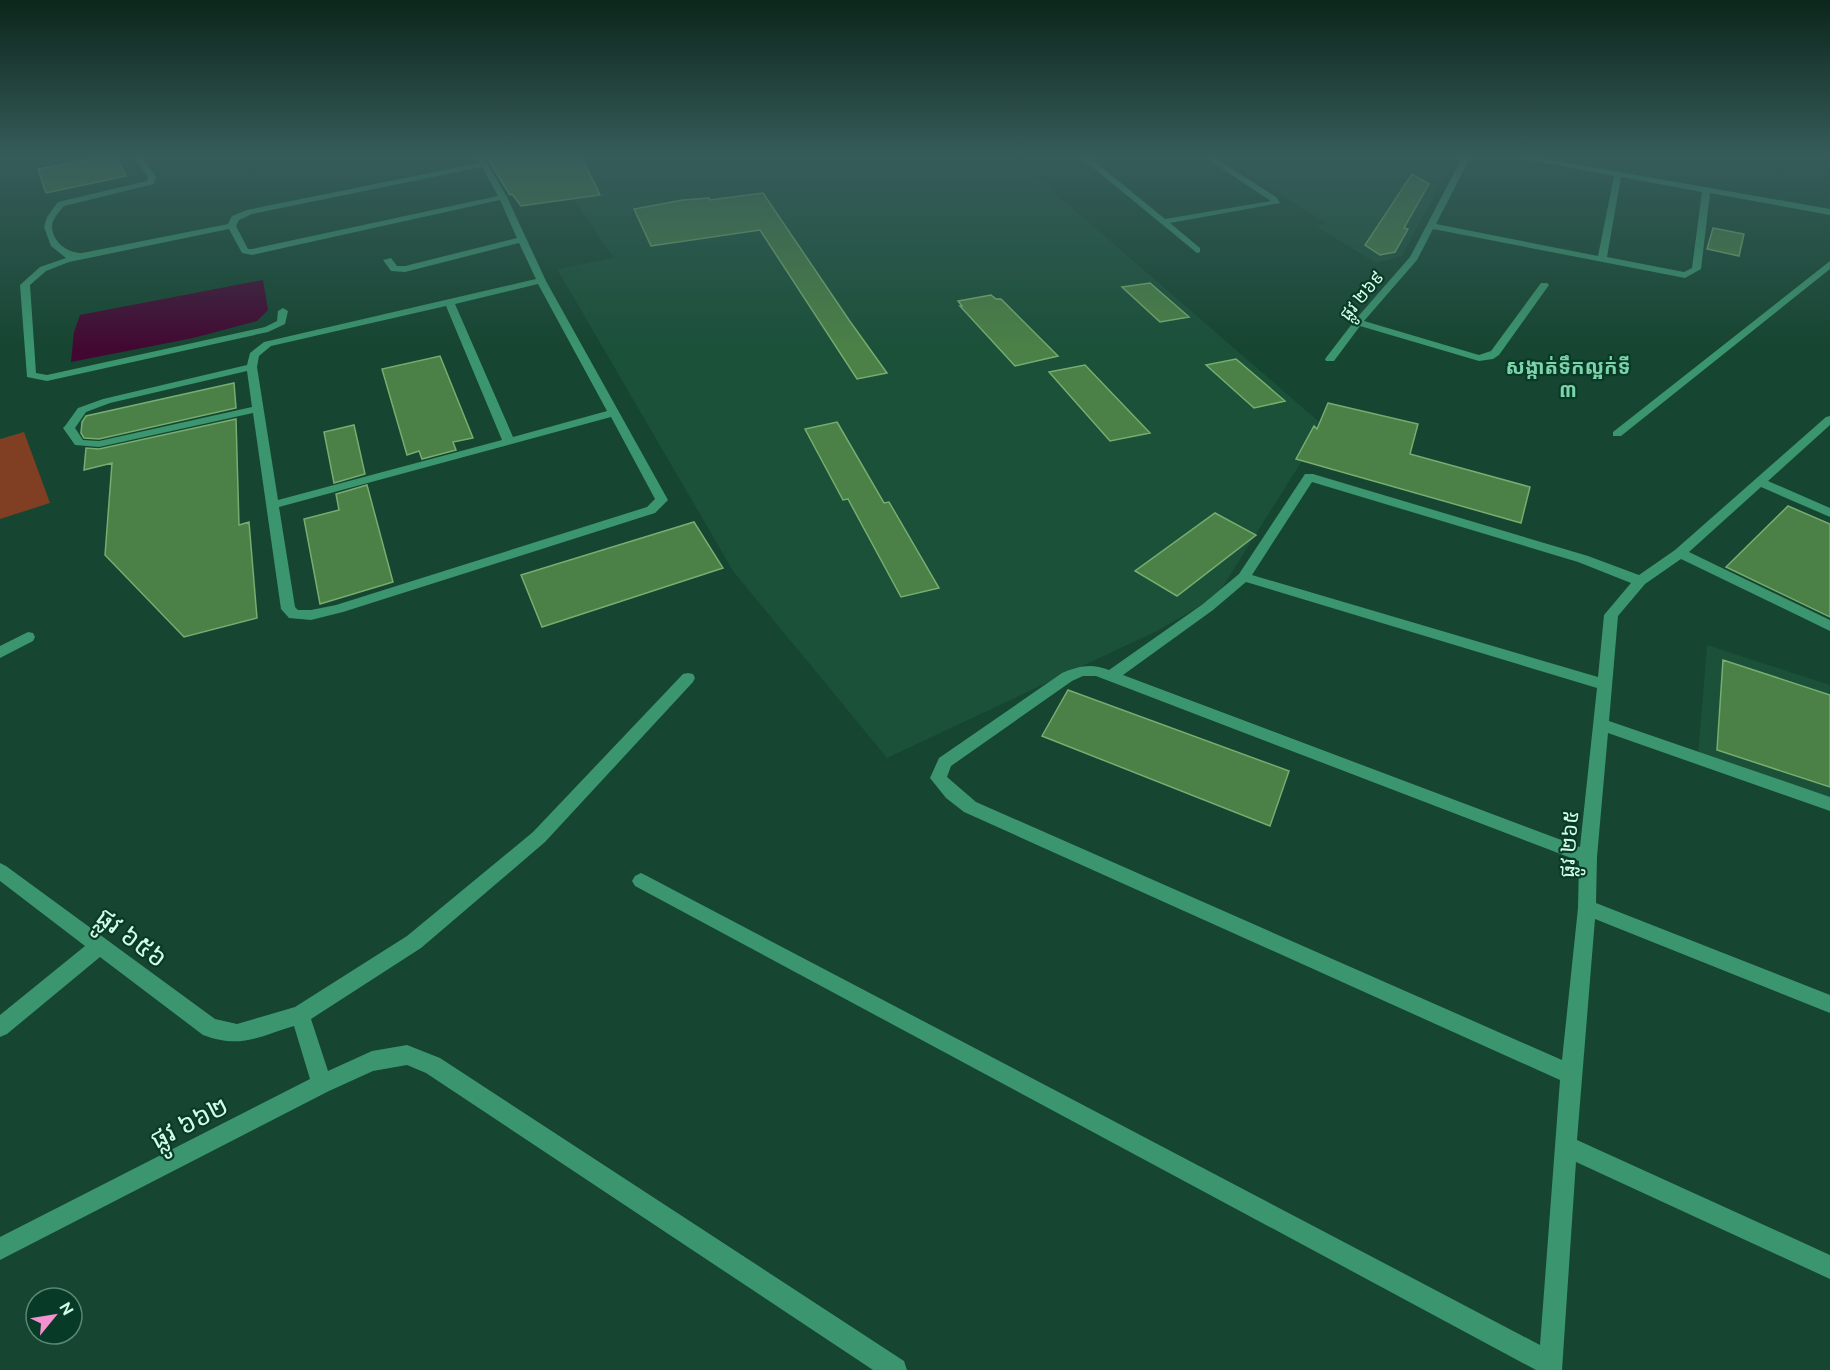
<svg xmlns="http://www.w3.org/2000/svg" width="1830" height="1370" viewBox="0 0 1830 1370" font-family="Ubuntu,'Noto Sans Khmer',sans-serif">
	<rect width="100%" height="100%" fill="#164531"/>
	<path fill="#1b5039" d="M543 156H1012L1324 426 1217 596 1157 631 887 758 733 571 557 269 614 258Z
		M1219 156H1418L1452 162 1402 256 1376 263 1316 226 1326 223Z
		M1707 645 1830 685V798L1698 754Z"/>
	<path fill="#803e23" d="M24 432 50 503 0 519V439Z"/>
	<path fill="#430832" d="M263 280 268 310 257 321 193 338 71 362 74 332 80 315Z"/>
	<path fill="#4b8046" stroke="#76ad70" stroke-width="1.5" d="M107 156H116L126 176 46 193 38 169Z
		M486 156H581L600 195 521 206 512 194 510 195Z
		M1412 174 1429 184 1404 228 1408 229 1395 252 1380 255 1365 245Z
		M763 193 849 320 887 373 857 379 760 230 651 246 634 209 683 200 709 198 710 200Z
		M1713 228 1744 234 1739 256 1707 249Z
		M1150 283 1189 317 1160 322 1122 287Z
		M991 295 996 299H1001L1058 356 1015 366 960 306H962L958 301Z
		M440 356 473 438 453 442 456 450 422 459 419 451 407 455 382 369Z
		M1236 359 1285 401 1254 408 1206 365Z
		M1085 365 1150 433 1110 441 1049 372Z
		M234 383 236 408 99 439 84 438 81 433 82 422 86 416Z
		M1328 403 1418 424 1410 454 1530 487 1521 523 1296 459 1314 426 1317 429Z
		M236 419 239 525 249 522 257 618 184 637 105 555 112 463 84 470 86 448 99 449Z
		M837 422 884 503 889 502 939 588 901 597 848 499 843 500 805 429Z
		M354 425 365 474 334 483 324 432Z
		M367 485 393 582 320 604 304 519 339 510 336 494Z
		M1788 506 1830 524V617L1726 567Z
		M1215 513 1256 535 1177 596 1135 571Z
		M694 522 723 568 542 627 521 575Z
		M1723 660 1830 695V787L1717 750Z
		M1068 690 1289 771 1270 826 1042 736Z"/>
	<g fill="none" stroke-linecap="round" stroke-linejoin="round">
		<path fill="#3b956e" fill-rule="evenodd" d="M133 156H141L156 177 154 184 64 206C59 212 52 219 52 227 53 243 68 253 82 253L228 224 232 216 247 210 479 163 475 156H483L507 197 546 281 668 500 655 513 343 612 311 620 289 618 281 609 253 413 99 447 75 445 63 428 65 426 78 408 103 399 247 365 250 353 264 342 536 279 519 243 405 272 391 271 383 260 391 258 397 266H405L517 238 500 200 252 255 242 253 229 229 69 262 46 271 30 285 36 373 47 375 265 327 277 321 278 311 283 308 288 311 285 324 268 332 47 381 27 377 20 285 40 267 66 258 51 246 44 227 47 217 58 202 147 181 148 177ZM482 167 498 196 252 249H248L236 226 239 220 252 214ZM538 284 607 411 513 437 455 304ZM446 306 502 440 278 500 257 367 259 356 271 346ZM247 371 252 407 99 441 83 440 75 428 86 412 110 403ZM611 417 655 499 647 507 336 605 311 610H298L295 607 279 507Z
			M1079 156H1088L1165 219 1271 201 1203 156H1212L1276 197 1280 203 1170 223 1200 248V252L1197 253Z
			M1463 156H1471L1436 224 1598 256 1614 176 1510 156H1528L1830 209V215L1710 193 1701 269 1685 278 1433 229 1417 260 1364 321 1479 355 1491 351 1541 283H1547L1549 285 1499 355 1493 359 1479 361 1360 326 1334 361H1326L1325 359 1355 320 1410 257ZM1621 177 1702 192 1692 268 1684 272 1607 257Z
			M1830 261V269L1621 436H1613V432Z
			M1830 416V425L1768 481 1830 508V517L1761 487 1689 552 1830 620V631L1681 559 1645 584 1618 616 1609 721 1830 797V811L1608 733 1597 857 1596 903 1830 995V1013L1595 919 1577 1140 1830 1255V1279L1576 1162 1562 1370H1536L635 886 632 881 635 876 641 873 647 876 1540 1345 1560 1080 964 812 946 798 930 778 939 758 1062 673C1079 666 1091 663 1109 670L1203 604 1239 574 1305 474H1313L1588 556 1639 575 1675 550 1826 417ZM1312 482 1578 562 1631 583 1604 615 1598 677 1252 575ZM1246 582 1597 688 1580 847 1123 675 1213 610ZM1083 676H1096L1579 861 1578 908 1562 1060 976 802 947 777 951 766 1072 681Z
			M28 632 33 633 35 637 33 641 0 658V646Z
			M688 673 693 674 695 678 693 682 545 842 421 948 311 1019 328 1071 372 1051 407 1045 440 1058 904 1361 907 1370H873L426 1073 407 1065 373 1071 329 1091 0 1260V1237L310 1079 294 1026C258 1037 240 1049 203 1035L100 957 7 1034 0 1037V1015L85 946 0 881V863L6 866 215 1019 237 1024 295 1007 407 936 533 832 683 674Z"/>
		<path fill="#1fbe86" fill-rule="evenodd" d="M0 156H7L0 159Z"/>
	</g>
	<linearGradient id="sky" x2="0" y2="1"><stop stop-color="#0c261b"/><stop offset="0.45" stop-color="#365c5a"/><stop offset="1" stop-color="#365c5a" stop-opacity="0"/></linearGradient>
	<rect width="1830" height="348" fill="url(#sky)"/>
	<g text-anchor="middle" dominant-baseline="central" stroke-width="4.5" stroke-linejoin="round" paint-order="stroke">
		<g font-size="18" fill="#d2fce6" stroke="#083b27">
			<text transform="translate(1361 295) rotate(-50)">ផ្លូវ ២៦៩</text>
		</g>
		<g font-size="20" font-weight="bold" fill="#7dd4aa" stroke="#083b27">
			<text x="1568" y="366">សង្កាត់ទឹកល្អក់ទី<tspan x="1568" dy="23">៣</tspan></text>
		</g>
		<g font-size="21" fill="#d2fce6" stroke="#083b27">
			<text transform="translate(1568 844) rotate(-86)">ផ្លូវ ២៦៥</text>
		</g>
		<g font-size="26" fill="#d2fce6" stroke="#083b27">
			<text transform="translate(132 937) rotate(37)">ផ្លូវ ៦៥៦</text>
			<text transform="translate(189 1122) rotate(-27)">ផ្លូវ ៦៦២</text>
		</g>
	</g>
	<g transform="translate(54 1316) rotate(60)"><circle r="28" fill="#083b27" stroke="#598873" stroke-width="1.5"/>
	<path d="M0-4.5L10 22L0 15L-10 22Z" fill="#f590d1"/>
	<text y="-9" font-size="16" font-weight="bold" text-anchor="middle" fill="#d2fce6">N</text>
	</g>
</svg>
